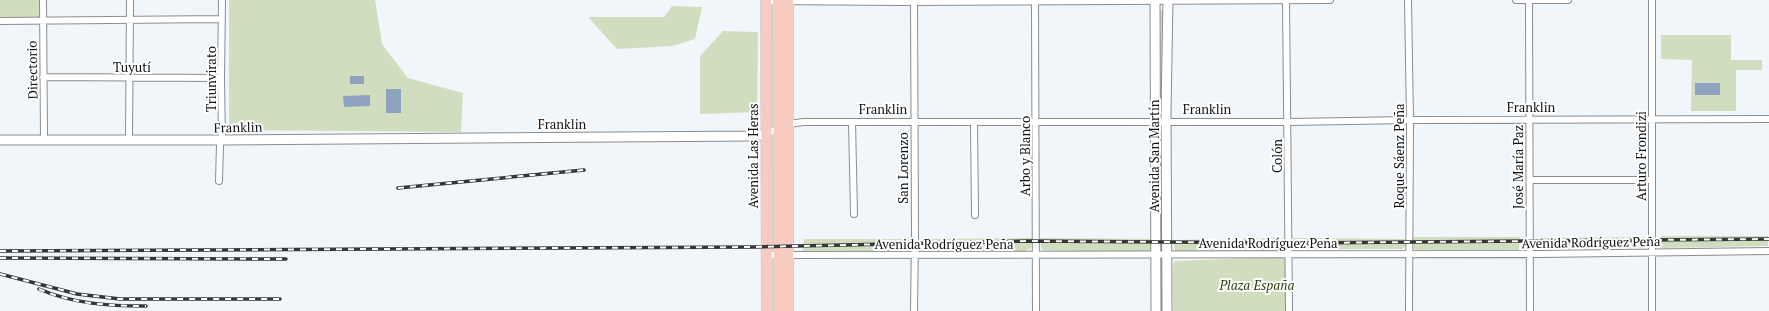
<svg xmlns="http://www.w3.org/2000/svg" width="1769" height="311" viewBox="0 0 1769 311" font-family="'PT Serif',serif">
	<rect width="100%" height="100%" fill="#f1f6fa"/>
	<path fill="#d0debf" d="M0 0H39L40 17 0 18Z
		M229 0H375L382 44 408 78 463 93 461 132 229 130Z
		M672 6 702 7 695 39 673 46 617 49 588 17H664Z
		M1160 10 1164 11 1163 112 1159 110 1158 12Z
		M775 13V114H770V14Z
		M723 31 758 32 757 112 700 114V56Z
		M1661 35H1731V60H1762V70H1736V111H1691L1692 60 1661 59Z
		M1159 133H1164V232L1161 233Z
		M774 150 773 237H770V151Z
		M1661 236H1768V246L1661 248Z
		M1413 237H1520L1519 250 1417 251 1414 249Z
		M1645 237V247L1540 250V238Z
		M1032 238 1031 248 1025 251H927L925 239Z
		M1040 238 1153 239V248L1147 253 1043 250 1041 248Z
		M1282 238 1283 249 1281 251 1179 253 1175 252 1174 240Z
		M1293 238 1405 239 1406 246 1402 249H1296L1293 247Z
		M804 239H909L911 240 912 249 907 251H803Z
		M1282 257 1285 260 1286 311H1173V264L1175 261Z
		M771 263 775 264V308H771Z"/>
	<path fill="#8fa3be" d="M350 76H364V84H350Z
		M1695 83H1720V95H1695Z
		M386 89H401V113H386Z
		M370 95V106L344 107 343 96Z"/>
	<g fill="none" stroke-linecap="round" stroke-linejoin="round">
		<g stroke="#898d91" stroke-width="8">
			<path id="street" d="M43 0 44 140
				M914 0 915 236 914 311
				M1035 0 1036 311
				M1286 0 1289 311
				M1408 0 1410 120 1409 311
				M1516 0H1568
				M1529 0 1530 311
				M1652 0V311
				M766 1 903 2 1330 0
				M0 21 222 19
				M43 77 221 78
				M852 122 854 214
				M974 122 975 215
				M766 134 789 124 803 122H1288L1410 120 1769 119
				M129 140 130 0
				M1530 180H1652
				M219 181 220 145 222 140 221 78 222 0
				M766 255 1539 254 1769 251"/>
		</g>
		<g stroke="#898d91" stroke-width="11">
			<path id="secondary" d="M1155 0 1156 311
				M0 140H222L755 136 766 134
				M1167 311 1166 112 1168 0"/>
		</g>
		<g stroke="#cfd0d0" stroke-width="12">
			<path id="primary" d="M766 0 767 311
				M778 0 779 311
				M788 311V0"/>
		</g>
		<use href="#street" stroke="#fff" stroke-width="6"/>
		<use href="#secondary" stroke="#fff" stroke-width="9"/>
		<use href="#primary" stroke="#f8cbc2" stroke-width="10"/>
		<g stroke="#343638" stroke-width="3.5">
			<path id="rail" d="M398 188 584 170
				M0 251 756 247 1027 241 1300 243 1769 239
				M0 258 286 259
				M0 274 77 294 120 299H280
				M39 289C73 304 110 306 146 306"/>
		</g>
		<use href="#rail" stroke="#fff" stroke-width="2" stroke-dasharray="6" stroke-linecap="butt"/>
	</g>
	<g text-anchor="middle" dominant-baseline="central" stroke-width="4" stroke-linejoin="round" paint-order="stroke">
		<g font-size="13" fill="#111214" stroke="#fff">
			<text x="132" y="67">Tuyutí</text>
			<text transform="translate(32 70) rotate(-91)">Directorio</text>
			<text transform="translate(211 79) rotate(-90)">Triunvirato</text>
			<text x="1531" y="107">Franklin</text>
			<text x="883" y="109">Franklin</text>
			<text x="1207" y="109">Franklin</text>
			<text x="562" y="124">Franklin</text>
			<text transform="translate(238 127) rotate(-1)">Franklin</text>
			<text transform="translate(753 156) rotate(-90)">Avenida Las Heras</text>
			<text transform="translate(1025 156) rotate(-90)">Arbo y Blanco</text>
			<text transform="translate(1154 156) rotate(-90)">Avenida San Martín</text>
			<text transform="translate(1277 156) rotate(-90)">Colón</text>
			<text transform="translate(1399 156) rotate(-90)">Roque Sáenz Peña</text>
			<text transform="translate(1641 156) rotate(-90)">Arturo Frondizi</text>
			<text transform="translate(1518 167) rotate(-90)">José María Paz</text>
			<text transform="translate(903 168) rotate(-90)">San Lorenzo</text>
			<text transform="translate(1591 242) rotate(-1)">Avenida Rodríguez Peña</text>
			<text x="1268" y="243">Avenida Rodríguez Peña</text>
			<text x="944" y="244">Avenida Rodríguez Peña</text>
		</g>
		<g font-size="13" font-style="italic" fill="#2e400e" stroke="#fff">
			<text x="1257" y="285">Plaza España</text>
		</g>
	</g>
</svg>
